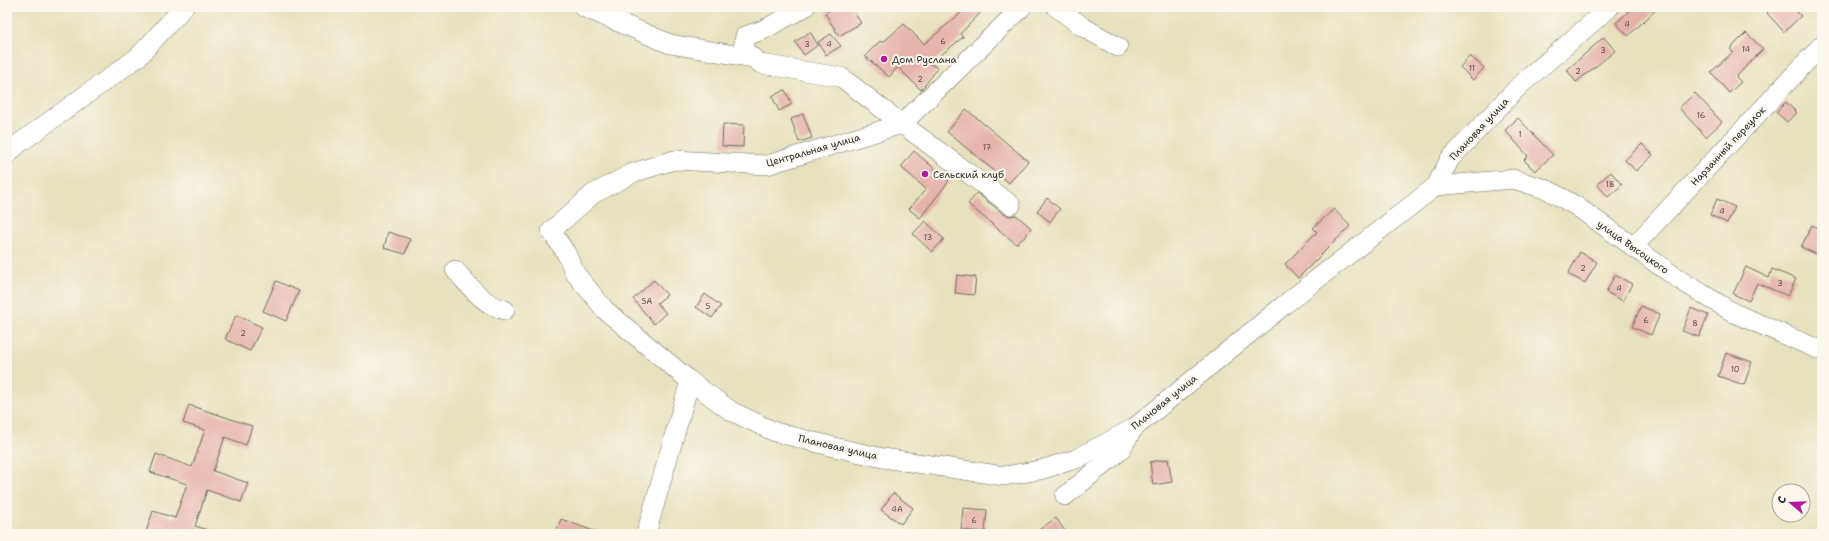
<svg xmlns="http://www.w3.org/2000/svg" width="1829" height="541" font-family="'Shantell Sans',sans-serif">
<rect width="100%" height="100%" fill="#fbf7ec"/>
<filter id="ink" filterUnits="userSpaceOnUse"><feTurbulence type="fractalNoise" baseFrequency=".025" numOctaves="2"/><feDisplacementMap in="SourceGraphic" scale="8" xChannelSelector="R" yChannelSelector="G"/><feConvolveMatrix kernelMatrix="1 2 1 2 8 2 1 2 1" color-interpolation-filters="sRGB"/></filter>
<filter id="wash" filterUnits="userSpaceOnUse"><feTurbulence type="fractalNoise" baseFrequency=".012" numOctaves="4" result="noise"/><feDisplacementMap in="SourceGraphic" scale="16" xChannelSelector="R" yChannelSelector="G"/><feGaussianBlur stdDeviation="0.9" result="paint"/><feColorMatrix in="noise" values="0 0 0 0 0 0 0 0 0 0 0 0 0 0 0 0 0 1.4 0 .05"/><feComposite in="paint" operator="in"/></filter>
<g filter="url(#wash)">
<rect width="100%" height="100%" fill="#e8e1be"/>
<g id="blocks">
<g fill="#e6b3ab">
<path d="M835 7H851L861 23 839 36 825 13Z"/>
<path d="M968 7H986L960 34 963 37 930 64 938 68 921 90 898 67 889 77 865 56 880 41 882 43 904 24 924 44Z"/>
<path d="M1633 7H1659L1628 36 1616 23Z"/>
<path d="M1773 7H1792L1801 16 1784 32 1767 13Z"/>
<path d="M810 32 818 45 804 55 795 42Z"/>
<path d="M1746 33 1763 49 1736 77 1741 82 1729 93 1711 72 1733 52 1730 49Z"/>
<path d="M831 34 841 46 826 55 818 42Z"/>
<path d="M1604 37 1615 51 1576 82 1567 70Z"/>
<path d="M1470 56 1484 68 1473 80 1460 67Z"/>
<path d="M785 90 792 104 779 111 772 96Z"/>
<path d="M1695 93 1722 122 1706 137 1679 108Z"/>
<path d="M1786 102 1797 113 1787 122 1776 112Z"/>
<path d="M966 109 1028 161 1009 183 947 132Z"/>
<path d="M803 114 812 138 799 142 791 119Z"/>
<path d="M1518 118 1553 155 1535 171 1524 160 1528 156 1505 130Z"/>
<path d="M723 124 744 125 743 147 722 146Z"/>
<path d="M1642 144 1653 155 1636 171 1625 160Z"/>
<path d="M914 151 949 181 920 218 909 209 926 189 901 167Z"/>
<path d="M1611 172 1622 185 1608 197 1597 184Z"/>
<path d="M977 193 1004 214 1010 216 1016 215 1031 228 1025 237 1016 244 968 204Z"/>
<path d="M1047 198 1060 209 1050 222 1037 211Z"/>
<path d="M1717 199 1735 207 1727 223 1710 215Z"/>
<path d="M1334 209 1350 226 1298 278 1285 264 1317 232 1313 228Z"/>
<path d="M925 221 944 239 932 252 913 234Z"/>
<path d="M1812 225 1822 230V248L1818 255 1801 247Z"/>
<path d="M388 232 410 239 405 254 384 248Z"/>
<path d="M1580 252 1597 262 1585 283 1568 274Z"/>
<path d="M1746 267 1769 278 1772 269 1796 279 1788 296 1757 283 1749 301 1733 294Z"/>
<path d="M957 275 976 277 974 295 955 293Z"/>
<path d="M1615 275 1632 284 1623 301 1606 292Z"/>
<path d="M654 280 667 295 657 303 666 313 654 324 633 299Z"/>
<path d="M276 281 299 291 286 321 263 311Z"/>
<path d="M705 294 721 306 712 318 696 307Z"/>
<path d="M1641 306 1660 314 1651 335 1632 327Z"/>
<path d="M1691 308 1708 315 1699 337 1682 331Z"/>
<path d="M236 315 262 327 250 351 225 339Z"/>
<path d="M1726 353 1752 362 1744 385 1718 376Z"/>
<path d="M189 405 252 426 246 445 225 437 213 471 248 483 241 502 207 490 195 526 214 532 213 534H152L146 532 153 511 175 518 187 484 150 472 156 454 192 467 205 430 183 423Z"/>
<path d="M1168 459 1172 482 1153 485 1150 462Z"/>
<path d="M893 493 913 508 901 524 881 510Z"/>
<path d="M963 508 987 510 985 532 961 530Z"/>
<path d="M1056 518 1067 534H1033Z"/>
<path d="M561 519 599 533 598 534H555Z"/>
</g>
</g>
</g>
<g filter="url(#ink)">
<use href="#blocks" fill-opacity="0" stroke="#6d6b5e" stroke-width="1"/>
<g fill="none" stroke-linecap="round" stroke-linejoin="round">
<defs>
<g id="minor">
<path d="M583 7 670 44 753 58"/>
<path d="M805 7 763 30 745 36 743 50 761 64 841 77 902 124 1011 205"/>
<path d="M1022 7 902 124 767 165 674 160 633 173 593 194 551 231 566 253 575 273 605 310 690 381 731 411 775 432 834 447 883 458 1004 476 1040 470 1076 459 1134 428 1284 305 1436 186 1450 159 1519 86 1610 7"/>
<path d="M1056 7 1083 27 1118 47"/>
<path d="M7 155 17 145 138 57 184 7"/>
<path d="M1436 186 1513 179 1548 190 1576 206 1680 280 1734 313 1822 351"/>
<path d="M1633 247 1822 45"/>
<path d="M455 270C470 286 483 305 505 310"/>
<path d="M1065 496 1120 451 1133 429"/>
<path d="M646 534 690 381"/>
</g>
</defs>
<use href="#minor" stroke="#6d6b5e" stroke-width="20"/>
<use href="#minor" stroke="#fff" stroke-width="19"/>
</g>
</g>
<g fill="#b5179e" stroke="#fbf7ec" stroke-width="1.5">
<circle cx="884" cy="59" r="4"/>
<circle cx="925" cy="174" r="4"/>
</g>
<g text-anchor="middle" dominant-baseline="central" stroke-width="4" stroke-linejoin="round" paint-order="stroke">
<g font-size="8" fill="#5a4d4b">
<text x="1627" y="24">4</text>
<text x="943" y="41">6</text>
<text x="807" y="44">3</text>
<text x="829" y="44">4</text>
<text x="1746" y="49">14</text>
<text x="1603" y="50">3</text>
<text x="1472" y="68">11</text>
<text x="1578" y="71">2</text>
<text x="920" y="79">2</text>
<text x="1701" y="115">16</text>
<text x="1520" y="134">1</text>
<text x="987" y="147">17</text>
<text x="1610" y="184">18</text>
<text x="1722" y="211">4</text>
<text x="928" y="237">13</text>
<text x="1583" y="268">2</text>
<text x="1780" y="283">3</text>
<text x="1619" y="288">4</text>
<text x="647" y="301">5А</text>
<text x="708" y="306">5</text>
<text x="1646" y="320">6</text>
<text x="1695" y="323">8</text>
<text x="243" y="333">2</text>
<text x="1735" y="369">10</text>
<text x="897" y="509">4А</text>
<text x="974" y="520">6</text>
</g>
<g font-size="10" fill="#2b2b2b" stroke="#fbf7ec" text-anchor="start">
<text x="892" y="59">Дом Руслана</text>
<text x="933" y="174">Сельский клуб</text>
</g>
<g font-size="10" fill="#2b2b2b" stroke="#fbf7ec">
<text transform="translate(1479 129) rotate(-47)">Плановая улица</text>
<text transform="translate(1728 146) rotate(-47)">Нарзанный переулок</text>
<text transform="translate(813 150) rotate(-16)">Центральная улица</text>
<text transform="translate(1633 247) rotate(35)">улица Высоцкого</text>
<text transform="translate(1164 402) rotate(-39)">Плановая улица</text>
<text transform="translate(838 447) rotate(13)">Плановая улица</text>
</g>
</g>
<rect width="1829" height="541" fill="none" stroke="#fbf7ec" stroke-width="24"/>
<g transform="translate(1791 503) rotate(289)"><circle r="19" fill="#fbf7ec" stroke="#a8a59f"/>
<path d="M0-3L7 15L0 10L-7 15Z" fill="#b5179e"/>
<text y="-6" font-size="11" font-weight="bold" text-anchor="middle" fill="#2b2b2b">С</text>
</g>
</svg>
